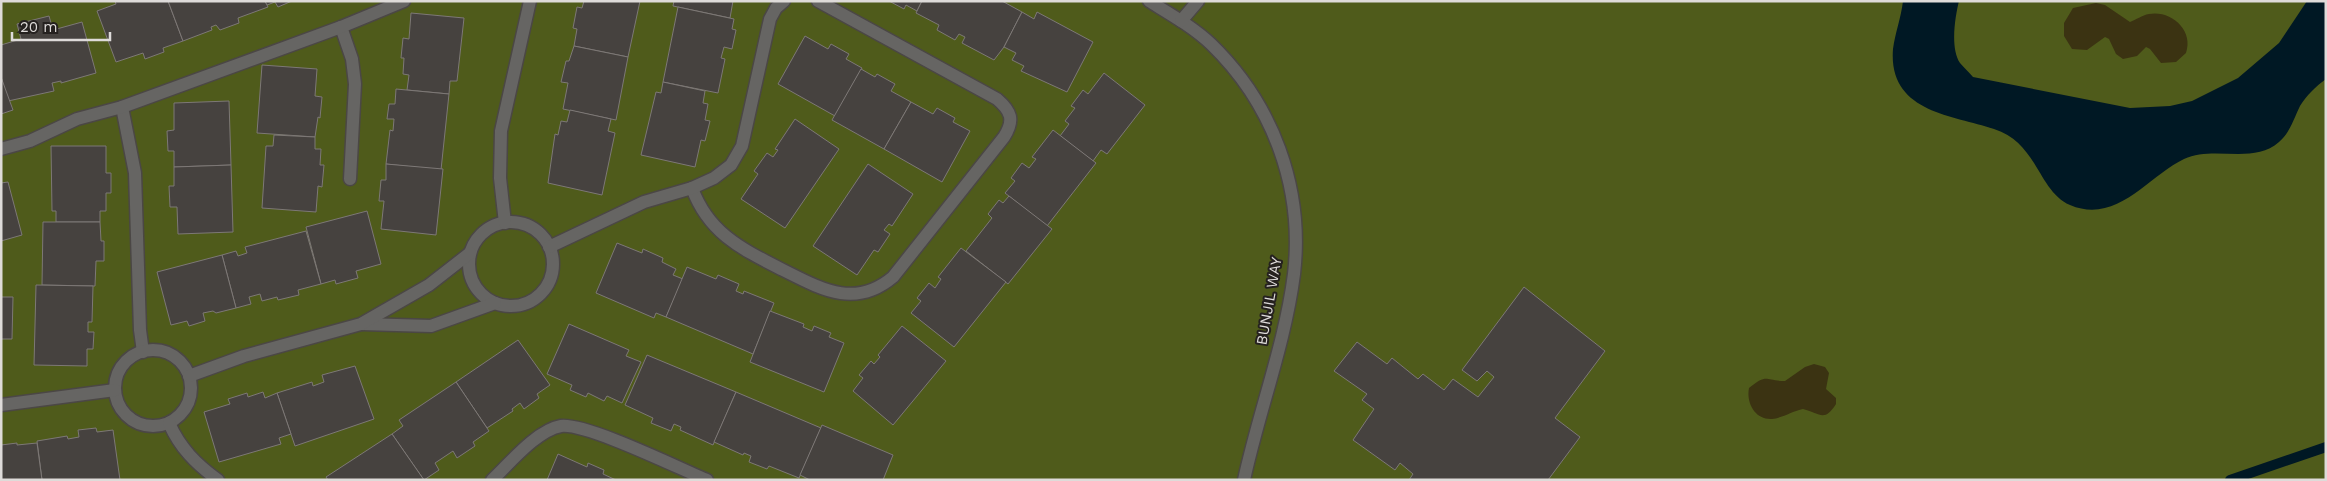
<svg xmlns="http://www.w3.org/2000/svg" width="2327" height="481" font-family="'Work Sans',sans-serif">
<rect width="100%" height="100%" fill="#2f2b29"/>
<rect fill="#4f5b1b" x="1" y="1" width="2325" height="479"/>
<g fill="#3b3312">
<path d="M2096 3 2105 5 2130 22C2136 20 2142 15 2149 14 2171 10 2194 30 2186 53L2176 62 2161 63 2150 49 2146 47 2137 56 2123 59 2116 54 2109 39 2105 37 2087 50 2072 49 2064 36V23L2073 8Z"/>
<path d="M1814 364 1825 367 1829 373 1826 389 1836 398V404C1824 423 1820 413 1803 409 1793 411 1782 418 1772 419 1755 420 1746 403 1749 388 1768 373 1764 381 1785 381L1805 367Z"/>
</g>
<path fill="#001824" d="M1903 1H1959C1955 17 1950 48 1960 63 1964 68 1969 72 1973 77L2130 108 2170 106 2192 101 2238 78 2279 43 2307 1H2326V79C2315 87 2307 95 2300 106 2294 118 2290 133 2279 142 2253 165 2214 145 2184 159 2148 176 2117 225 2070 205 2038 191 2038 143 1994 129 1951 115 1888 112 1893 49 1895 33 1901 18 1903 1Z"/>
<g fill="none" stroke-linecap="round" stroke-linejoin="round">
<path stroke="#001824" stroke-width="10" d="M2230 480 2326 447"/>
</g>
<g fill="#46423f" stroke="#7d7876">
<path d="M115 1H168L183 41 163 48 164 52 145 59 143 53 116 62 97 11 116 4Z"/>
<path d="M168 1H265L268 7 238 18 239 23 220 30 216 25 211 27 212 30 183 41Z"/>
<path d="M265 1H292L278 7 275 2 267 5Z"/>
<path d="M584 1H640L628 57 574 46 577 29 573 28 577 7 582 8Z"/>
<path d="M674 1H733L730 18 673 6Z"/>
<path d="M889 1H922L917 11 906 5 904 9Z"/>
<path d="M922 1H1002L1022 12 1004 47 994 60 962 43 965 37 959 34 955 40 937 30 939 25 916 13Z"/>
<path d="M678 7 734 19 732 29 736 30 732 49 724 47 721 58 725 59 718 93 663 82Z"/>
<path d="M1022 12 1034 19 1037 12 1093 42 1067 92 1021 71 1024 66 1012 60 1016 53 1004 47Z"/>
<path d="M411 13 464 18 457 81H450L449 94 407 90 409 75 403 74 404 58H401L403 38 409 39Z"/>
<path d="M49 16 53 30 82 22 96 73 61 83V81L52 83 54 91 8 101 1 77V45L21 39 17 24Z"/>
<path d="M805 36 828 49 831 44 849 54 846 59 862 68 835 116 778 84Z"/>
<path d="M574 46 628 57 616 120 563 109 568 83 561 82 566 61H569Z"/>
<path d="M262 65 317 69 315 96 322 97 320 118 318 117 315 137 257 133Z"/>
<path d="M861 69 875 77 877 74 895 84 891 91 911 102 884 149 832 120Z"/>
<path d="M1104 73 1145 105 1107 154 1101 150 1093 161 1060 136 1069 124 1065 121 1075 108 1071 106 1083 90 1088 94Z"/>
<path d="M1 77 13 110 1 114Z"/>
<path d="M663 82 705 91 703 103 708 104 705 120 710 121 705 141 701 140 695 167 641 155 656 92 661 93Z"/>
<path d="M396 89 449 94 441 170 386 164 390 130 393 131 394 119H387L389 104H395Z"/>
<path d="M229 101 231 165 174 167V151H168L167 131 174 130V103Z"/>
<path d="M911 102 933 114 937 108 955 118 953 122 970 131 942 182 884 149Z"/>
<path d="M570 110 611 119 608 131 615 133 602 195 548 183 555 134 558 135 561 121 567 122Z"/>
<path d="M795 119 839 149 785 228 741 199 758 174 754 171 767 153 773 157 778 150 775 149Z"/>
<path d="M1053 130 1096 163 1047 226 1005 193 1015 181 1011 178 1022 163 1029 168 1036 159 1032 157Z"/>
<path d="M274 135 315 137V149H321L320 165H324L322 187 318 186 316 212 262 208 266 146H273Z"/>
<path d="M51 146H106V173H111V193H106V211H100V222H56V211H52Z"/>
<path d="M386 164 443 169 436 235 381 229 384 201H379L381 180H386Z"/>
<path d="M868 164 913 194 892 226 889 224 884 230 890 234 878 252 874 250 857 275 813 246Z"/>
<path d="M231 165 233 232 178 234 177 207H170L169 186H174V167Z"/>
<path d="M8 182 22 235 1 241V183Z"/>
<path d="M1009 196 1052 229 1008 284 966 251 992 218 988 214 999 200 1003 203Z"/>
<path d="M367 211 381 264 356 271 358 278 336 284 335 280 321 284 306 227Z"/>
<path d="M43 222H100L101 241H104V261H96L95 286 42 285Z"/>
<path d="M306 231 321 284 298 290 299 295 278 300 277 297 262 301 260 294 249 297 251 304 236 308 222 255 236 251 238 256 247 253 245 247Z"/>
<path d="M617 243 642 253 643 249 663 258 662 262 676 269 673 275 683 279 666 317 656 313 654 318 596 293Z"/>
<path d="M961 248 1006 282 954 347 911 313 921 301 917 298 929 283 935 288 941 279 938 277Z"/>
<path d="M222 255 236 308 216 313 213 311 203 313 205 321 189 326 187 321 171 325 157 272Z"/>
<path d="M687 267 716 279 718 275 739 284 736 291 743 294 744 291 774 303 753 354 666 317Z"/>
<path d="M36 285 93 286 92 322H88V332H94L93 349H87V366L34 365Z"/>
<path d="M1524 287 1605 351 1555 418 1580 437 1548 480H1409L1413 474 1400 463 1395 470 1353 440 1374 409 1362 400 1367 394 1334 371 1357 342 1387 364 1392 358 1418 379 1423 374 1444 390 1453 379 1478 397 1494 377 1487 371 1477 381 1462 370Z"/>
<path d="M1 297H13L12 339H1Z"/>
<path d="M770 311 804 324 803 327 812 331 814 326 831 333 829 337 844 343 824 392 750 362Z"/>
<path d="M569 324 629 350 626 356 641 362 622 403 607 396 604 401 588 393 586 397 570 390 572 385 547 374Z"/>
<path d="M902 326 946 361 893 425 853 391 863 378 859 375 871 361 874 364 880 357 878 355Z"/>
<path d="M518 340 550 385 537 394 539 398 524 409 520 403 512 409 513 411 487 428 456 382Z"/>
<path d="M647 355 736 392 713 445 680 430 681 427 674 424 671 431 651 423 653 418 625 405Z"/>
<path d="M355 366 374 419 295 446 277 393 312 382 313 386 324 382 322 375Z"/>
<path d="M456 382 489 431 473 442 475 446 457 458 453 451 435 463 439 470 424 480 392 434 403 426 399 420Z"/>
<path d="M263 392 265 398 277 393 291 434 279 438 281 444 219 462 204 412 230 404 228 399 247 393 248 397Z"/>
<path d="M736 392 821 428 799 478 769 466 767 469 749 462 751 456 744 453 743 455 714 442Z"/>
<path d="M822 425 893 455 883 480H810L800 475Z"/>
<path d="M96 428 97 432 113 430 120 480H42L37 441 67 436 68 439 79 437 78 430Z"/>
<path d="M392 434 424 480H328L326 477Z"/>
<path d="M17 443V445L37 443 42 480H1V445Z"/>
<path d="M558 454 587 467 588 463 604 470 603 474 616 480H547Z"/>
</g>
<g fill="none" stroke-linecap="round" stroke-linejoin="round">
<defs>
<g id="lane">
<path d="M341 27 352 59 355 84 350 179"/>
<path d="M122 107 135 173 140 330 143 352"/>
<path d="M1 149 30 141 77 119 122 107 341 27 404 1"/>
<path d="M692 188C709 234 742 249 783 270 821 289 855 309 893 277L1004 137C1015 120 1011 111 997 99L818 1"/>
<circle cx="511" cy="264" r="42"/>
<path d="M505 223 500 178 501 131 530 1"/>
<path d="M549 247 644 202 692 188 714 178 731 165 742 146 770 19 776 8 784 1"/>
<path d="M362 324 431 326 495 303"/>
<circle cx="153" cy="388" r="38"/>
<path d="M189 376 244 356 361 324 429 285 470 253"/>
<path d="M1 405 115 390"/>
<path d="M169 423C180 448 196 464 218 480"/>
<path d="M492 480C509 464 537 430 561 426 587 423 678 468 707 480"/>
</g>
<g id="street">
<path d="M1149 1C1170 14 1193 27 1211 44 1273 104 1304 188 1294 274 1285 344 1259 411 1244 480"/>
<path d="M1181 21 1198 1"/>
</g>
</defs>
<use href="#lane" stroke="#4b4745" stroke-width="15"/>
<use href="#street" stroke="#4b4745" stroke-width="15"/>
<use href="#lane" stroke="#666563" stroke-width="12"/>
<use href="#street" stroke="#666563" stroke-width="12"/>
</g>
<g text-anchor="middle" dominant-baseline="central" stroke-width="4" stroke-linejoin="round" paint-order="stroke">
<g font-size="15" fill="#dedbd9" stroke="#25211f">
<text transform="translate(1269 301) rotate(-80)">BUNJIL WAY</text>
</g>
</g>
<rect width="2327" height="481" fill="none" stroke="#dedbd9" stroke-width="5"/>
<path d="M12 32v8h98v-8" fill="none" stroke="#dedbd9" stroke-width="2.5"/>
<text x="20" y="32" font-size="15" fill="#dedbd9" stroke="#25211f" stroke-width="4" paint-order="stroke">20 m</text>
</svg>
